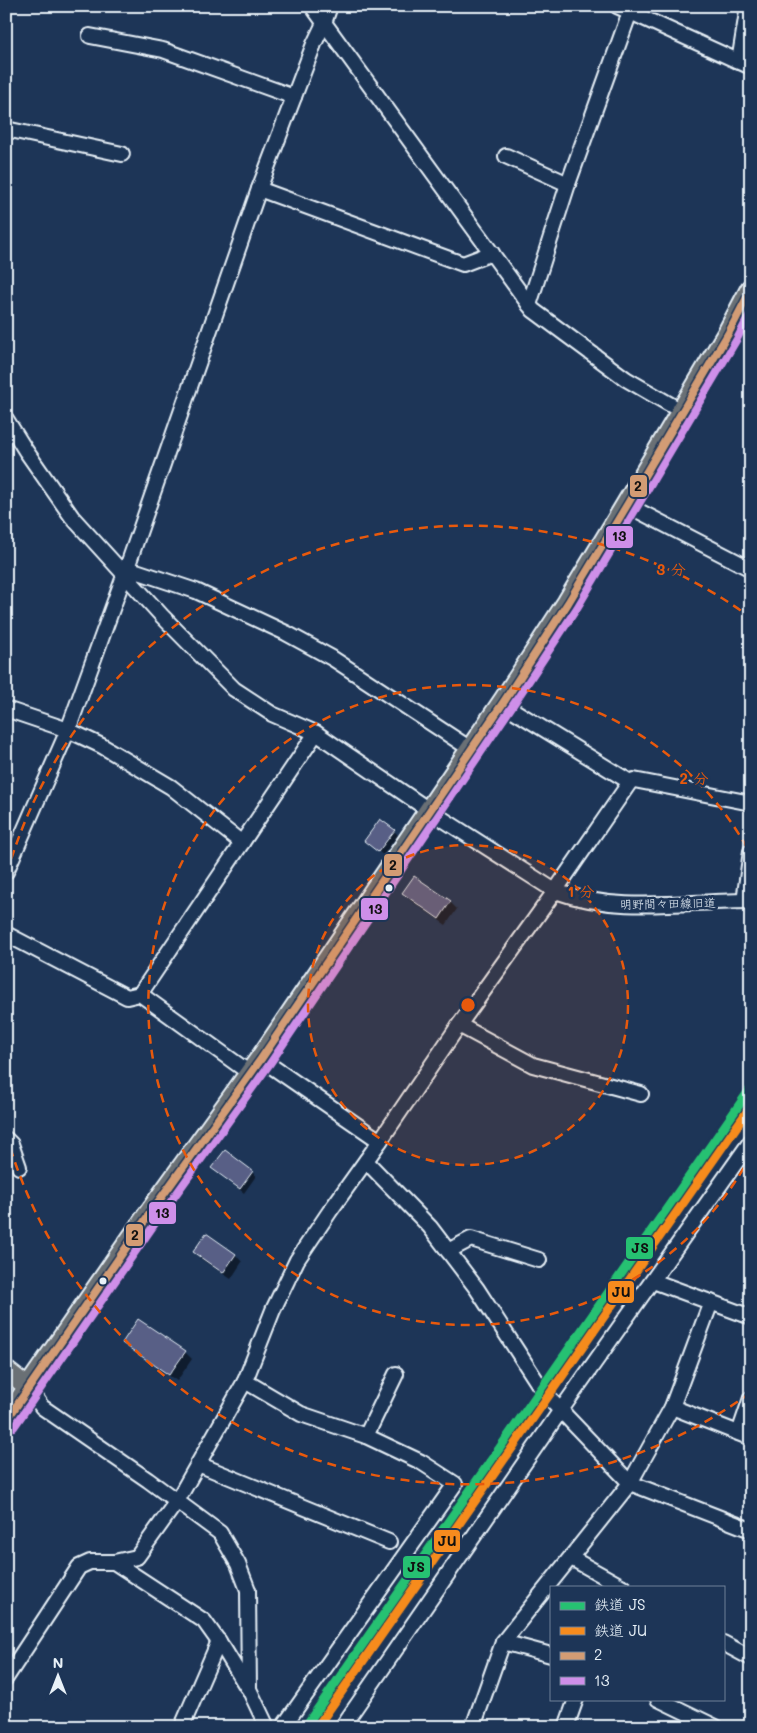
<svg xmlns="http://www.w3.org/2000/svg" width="757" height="1733" font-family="Mali,'Klee One',sans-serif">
<rect width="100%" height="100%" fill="#1d3557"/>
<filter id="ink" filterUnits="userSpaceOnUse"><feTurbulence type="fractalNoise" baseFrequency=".02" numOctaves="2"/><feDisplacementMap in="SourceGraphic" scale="10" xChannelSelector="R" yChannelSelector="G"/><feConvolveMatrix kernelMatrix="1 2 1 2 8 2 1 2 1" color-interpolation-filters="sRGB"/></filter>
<g filter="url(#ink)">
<g fill="#0007">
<path d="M394 831 398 835 383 855 370 845Z"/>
<path d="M403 893 450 902 457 909 446 925 410 900Z"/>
<path d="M213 1168 252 1172 256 1176 244 1193Z"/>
<path d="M206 1235 236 1255 242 1262 231 1279 201 1259 195 1252Z"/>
<path d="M138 1321 185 1352 192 1359 177 1381 130 1349 123 1342Z"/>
</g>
<g fill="#585f86" stroke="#e8f1f8">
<path d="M380 819 395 830 378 852 364 841Z"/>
<path d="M414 876 451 901 439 919 402 893Z"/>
<path d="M225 1150 253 1171 240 1189 211 1168Z"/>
<path d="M206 1233 236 1254 223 1273 193 1252Z"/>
<path d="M138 1319 186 1351 169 1375 122 1343Z"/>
</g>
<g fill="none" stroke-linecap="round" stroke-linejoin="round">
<defs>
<g id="minor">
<path d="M312 6 533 310 626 379 683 412"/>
<path d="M617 6 751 67"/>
<path d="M90 36 163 50 294 97"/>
<path d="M739 62 748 6"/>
<path d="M6 129 122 154"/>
<path d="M506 156 568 184 630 12"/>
<path d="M259 189 463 264 492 253"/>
<path d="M529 305 568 184"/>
<path d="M6 419 26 451 72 517 162 616 234 689 272 714 316 733 430 811 555 891C619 914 685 901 751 901"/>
<path d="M627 505 751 569"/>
<path d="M127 568 196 591 286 633 332 658 472 750"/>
<path d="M503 704 630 782"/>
<path d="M6 709 68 730 102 746 171 787 242 843"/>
<path d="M6 872 68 730 124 576 259 189 314 44 324 23 330 6"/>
<path d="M744 901 751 851"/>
<path d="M6 934 127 997 140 994"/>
<path d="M459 1025 533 1065 641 1094"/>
<path d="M261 1059 380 1141"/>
<path d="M251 1074 140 994 316 733"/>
<path d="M6 1139 11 1144 19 1167"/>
<path d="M366 1161 430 1227 477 1289 545 1394 630 1483 751 1530"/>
<path d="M448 1251 471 1239 539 1260"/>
<path d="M653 1281 751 1317"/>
<path d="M245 1381 301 1414 366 1436 396 1374"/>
<path d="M29 1388 42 1407 148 1480 220 1533 238 1564 248 1590 249 1689 267 1727"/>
<path d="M672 1407 751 1438"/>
<path d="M739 1433 751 1398"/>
<path d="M198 1464 389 1542"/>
<path d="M571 1558 623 1587"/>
<path d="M114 1562 204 1621 224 1649 247 1687"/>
<path d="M723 1643 751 1658"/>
<path d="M551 1655 503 1642 630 1483 672 1407 711 1302"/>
<path d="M6 1678 79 1567 90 1562H114L137 1557 177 1501 245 1381 273 1310 297 1260 330 1211 380 1141 459 1025 555 891 630 782 634 780 751 803"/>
<path d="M658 1699 716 1727"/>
<path d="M183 1727V1724L219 1641"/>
<path d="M283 1727 455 1484 421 1462 366 1436"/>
<path d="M342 1727 561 1410 751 1141"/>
<path d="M473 1727 503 1642"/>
<path d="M566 1727 576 1699"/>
</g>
<path id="major" d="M6 1370 29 1388"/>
<path id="highway" d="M6 1421 148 1216 261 1059 505 700 568 603 627 505 728 334 751 290"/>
</defs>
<use href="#minor" stroke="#e8f1f8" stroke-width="18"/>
<use href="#major" stroke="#e8f1f8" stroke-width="21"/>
<use href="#highway" stroke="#e8f1f8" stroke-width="25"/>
<use href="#minor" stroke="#1d3557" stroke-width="14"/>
<use href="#major" stroke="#6b7074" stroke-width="18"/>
<use href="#highway" stroke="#6b7074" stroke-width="21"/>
<defs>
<path id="bus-1" d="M6 1421 148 1216 261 1059 505 700 568 603 627 505 728 334 751 290"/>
<path id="bus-2" d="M14 1427 156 1222 269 1065 513 705 577 608 737 339 751 312"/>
</defs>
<use href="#bus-1" stroke="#1d3557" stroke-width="11"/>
<use href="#bus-2" stroke="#1d3557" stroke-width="11"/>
<use href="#bus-1" stroke="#d39c74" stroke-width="8"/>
<use href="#bus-2" stroke="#ce8fe9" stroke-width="8"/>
<defs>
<path id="rail-1" d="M305 1727 751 1088"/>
<path id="rail-2" d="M317 1727 751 1106"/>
</defs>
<use href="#rail-1" stroke="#1d3557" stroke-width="12"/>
<use href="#rail-2" stroke="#1d3557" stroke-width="12"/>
<use href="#rail-1" stroke="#26c172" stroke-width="9"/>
<use href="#rail-2" stroke="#f68b1e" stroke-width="9"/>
</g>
</g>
<circle cx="468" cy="1005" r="160" fill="#e8590c" fill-opacity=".12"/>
<g fill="none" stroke="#e8590c" stroke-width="2.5" stroke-dasharray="9 6">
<circle cx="468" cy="1005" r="160"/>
<path d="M751 1155A320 320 0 1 1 751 855"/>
<path d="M750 1393A480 480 0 0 1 7 1137M7 873A480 480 0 0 1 750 617"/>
</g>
<g fill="#e8f1f8" stroke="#1d3557" stroke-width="2">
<circle cx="389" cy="888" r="4.5"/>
<circle cx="103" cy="1281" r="4.5"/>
</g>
<g text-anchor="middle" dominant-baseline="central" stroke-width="5" stroke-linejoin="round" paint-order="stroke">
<g font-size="12" fill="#e8f1f8" stroke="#1d3557">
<text transform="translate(668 903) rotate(-1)">明野間々田線旧道</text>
</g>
</g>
<circle cx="468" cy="1005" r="8" fill="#e8590c" stroke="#1d3557" stroke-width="2.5"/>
<g font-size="15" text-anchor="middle" font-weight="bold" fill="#e8590c" stroke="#1d3557" stroke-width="5" stroke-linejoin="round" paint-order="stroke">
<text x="671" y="575">3 分</text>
<text x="694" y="784">2 分</text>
<text x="581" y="897">1 分</text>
</g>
<g stroke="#1d3557" stroke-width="2">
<rect x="629" y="474" width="19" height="24" rx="5" fill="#d39c74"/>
<rect x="605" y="525" width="29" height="24" rx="5" fill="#ce8fe9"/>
<rect x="383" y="853" width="20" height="24" rx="5" fill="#d39c74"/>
<rect x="360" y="897" width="29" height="24" rx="5" fill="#ce8fe9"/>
<rect x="148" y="1201" width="29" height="24" rx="5" fill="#ce8fe9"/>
<rect x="125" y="1223" width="19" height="24" rx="5" fill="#d39c74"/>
<rect x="625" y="1236" width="29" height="24" rx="5" fill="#26c172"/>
<rect x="607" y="1280" width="28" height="24" rx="5" fill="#f68b1e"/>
<rect x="433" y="1529" width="28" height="24" rx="5" fill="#f68b1e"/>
<rect x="402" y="1555" width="29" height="24" rx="5" fill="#26c172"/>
</g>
<g font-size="14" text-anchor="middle" font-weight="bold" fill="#111">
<text x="638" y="491">2</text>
<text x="619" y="541">13</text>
<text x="393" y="870">2</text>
<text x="375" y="914">13</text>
<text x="162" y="1218">13</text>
<text x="135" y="1240">2</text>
<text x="640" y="1253">JS</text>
<text x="621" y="1297">JU</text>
<text x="447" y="1546">JU</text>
<text x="416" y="1572">JS</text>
</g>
<rect width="757" height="1733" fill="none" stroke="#1d3557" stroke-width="25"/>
<rect x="12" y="12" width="732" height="1708" fill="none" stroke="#e8f1f8" stroke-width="2" filter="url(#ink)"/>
<rect x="550" y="1586" width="175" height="115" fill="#1d3557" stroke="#6e8097"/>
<rect x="560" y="1602" width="25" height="8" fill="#26c172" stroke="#6e8097"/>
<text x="594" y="1610" font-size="15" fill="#e8f1f8">鉄道 JS</text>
<rect x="560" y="1627" width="25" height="8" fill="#f68b1e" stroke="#6e8097"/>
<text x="594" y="1636" font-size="15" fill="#e8f1f8">鉄道 JU</text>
<rect x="560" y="1652" width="25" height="8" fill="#d39c74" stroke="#6e8097"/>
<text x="594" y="1660" font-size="15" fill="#e8f1f8">2</text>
<rect x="560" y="1677" width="25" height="8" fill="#ce8fe9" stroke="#6e8097"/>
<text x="594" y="1686" font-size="15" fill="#e8f1f8">13</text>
<g transform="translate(58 1676)" stroke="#1d3557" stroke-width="4" paint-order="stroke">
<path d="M0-4L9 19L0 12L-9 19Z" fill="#e8f1f8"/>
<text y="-8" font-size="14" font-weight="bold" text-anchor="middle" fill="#e8f1f8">N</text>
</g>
</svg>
